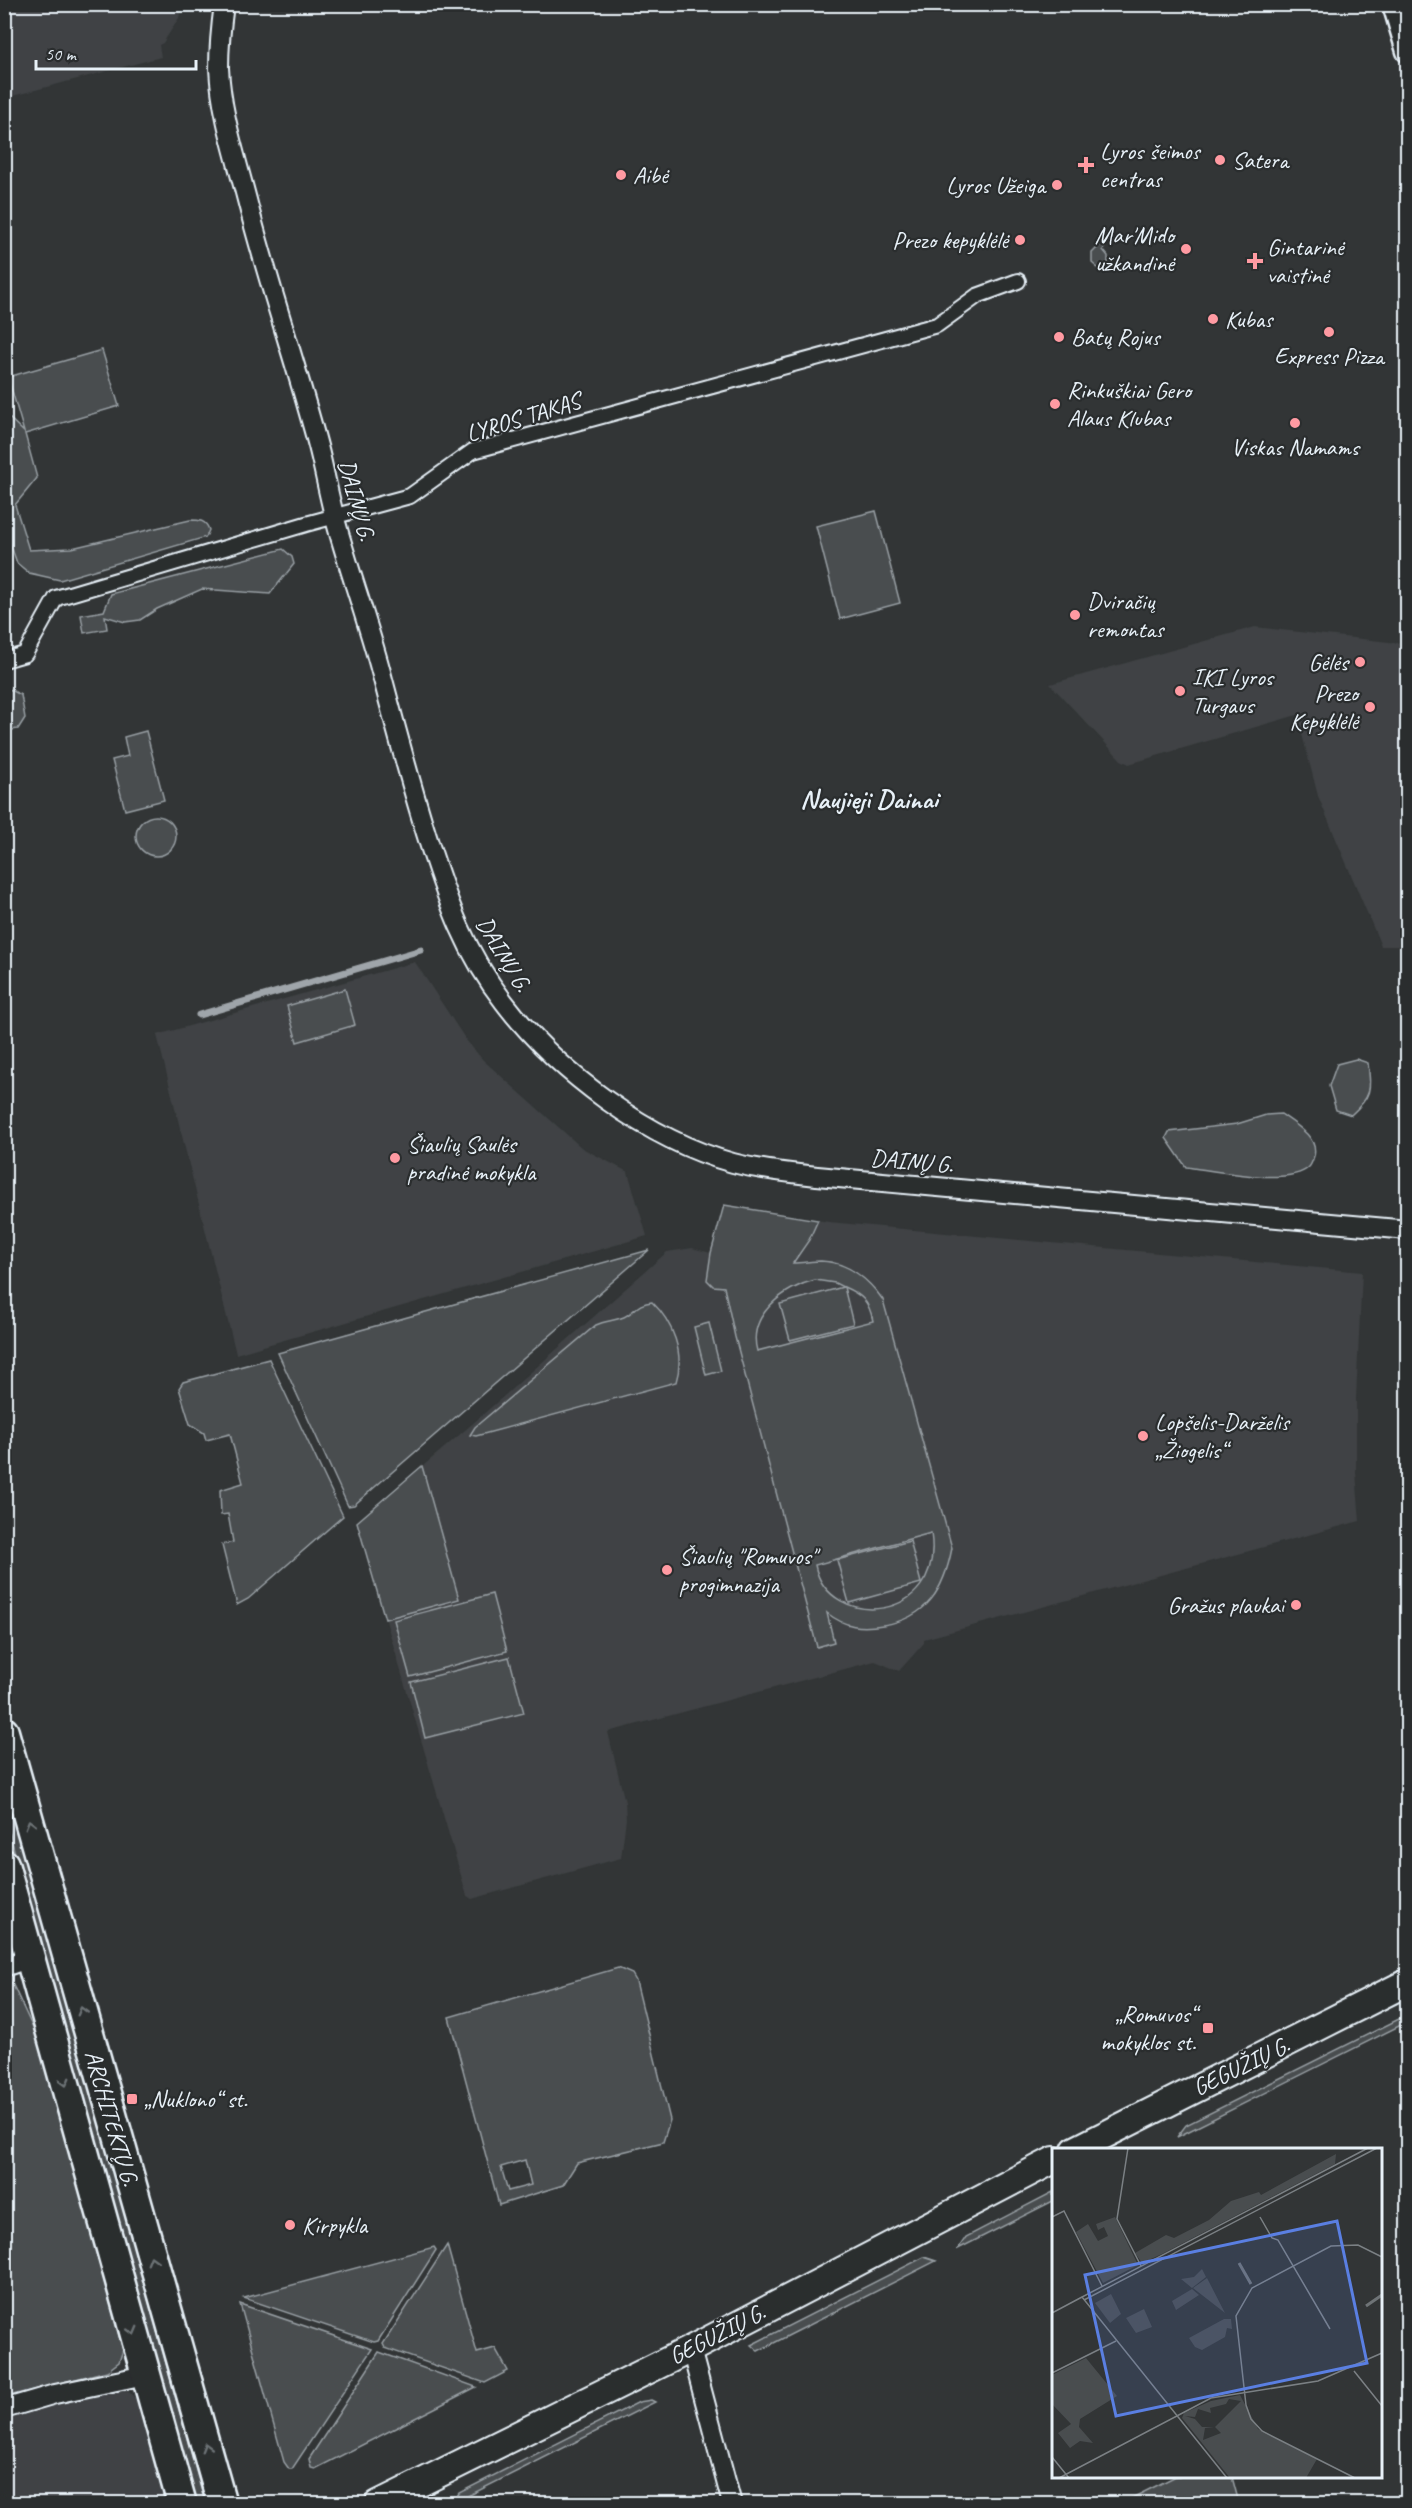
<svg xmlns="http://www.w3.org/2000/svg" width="1412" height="2508" font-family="Caveat,sans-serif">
<rect width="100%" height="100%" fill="#323536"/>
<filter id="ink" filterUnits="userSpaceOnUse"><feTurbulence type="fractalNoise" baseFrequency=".0167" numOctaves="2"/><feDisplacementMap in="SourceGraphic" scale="12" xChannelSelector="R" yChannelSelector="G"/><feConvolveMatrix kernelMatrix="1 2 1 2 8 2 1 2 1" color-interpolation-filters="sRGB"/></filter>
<g filter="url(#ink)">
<g fill="#3f4244">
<path d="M5 4H182V5L179 18 163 43 159 45 161 57 5 98Z"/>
<path d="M1255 627 1407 644 1408 896 1403 951 1398 946H1381L1318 796 1297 715 1129 764 1121 760 1050 684Z"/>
<path d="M415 962 466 1040 483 1060 582 1148 628 1172 647 1236 236 1354 157 1035Z"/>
<path d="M724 1205 829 1222 1362 1272 1356 1399V1472L1360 1521 924 1639V1643L899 1671 875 1661 608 1732 625 1802 626 1819 621 1858 472 1899 467 1896 357 1522 471 1425 667 1252 692 1248 711 1253Z"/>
<path d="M116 2388 129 2392 137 2400 146 2417 169 2503 5 2504V2419Z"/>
</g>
<g fill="#494d4f" stroke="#989fa4" stroke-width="1.5" fill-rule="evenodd">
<path d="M1104 241 1107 243 1103 250 1108 256V263L1113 266V271L1099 269 1092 263V253Z"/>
<path d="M102 350 119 406 25 434 37 478 15 505 29 550 72 548 190 520C199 520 206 520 209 530L206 537 60 580 29 573 17 563 5 529V414L24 432 8 377Z"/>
<path d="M876 511 900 603 840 619 816 526Z"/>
<path d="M283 549 292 557 294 564 270 594 202 589 157 609 140 620 125 622 105 616 107 629 84 633 81 615 104 611 111 594Z"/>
<path d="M7 688 21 695 25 718 18 729 5 731V689Z"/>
<path d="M146 731 164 800 125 810 112 760 128 756 124 737Z"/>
<circle cx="156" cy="836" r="20"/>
<path d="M345 989 355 1025 297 1042 287 1006Z"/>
<path d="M1356 1059 1368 1063C1371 1090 1372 1096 1351 1115L1336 1110 1329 1086 1337 1064Z"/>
<path d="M1281 1114C1294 1123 1322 1139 1313 1159 1312 1162 1311 1165 1309 1167 1290 1187 1212 1170 1186 1167L1166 1138 1169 1132 1237 1124 1266 1115Z"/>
<path d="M724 1205 818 1220 809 1240 793 1263C802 1263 812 1261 821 1261 848 1262 869 1280 883 1300L952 1548C944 1590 927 1618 883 1625 861 1629 845 1627 827 1613L834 1642 817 1647 735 1337 724 1287 713 1286 707 1280 711 1253ZM815 1280 835 1283 843 1287 780 1304 790 1340 853 1324 844 1287C862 1295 869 1301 873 1321L757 1351C747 1315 785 1287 815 1280ZM931 1533C945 1624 828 1631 815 1565Z"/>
<path d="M649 1250 354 1505 348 1506 278 1353Z"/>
<path d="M652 1302C673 1322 685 1354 676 1382L476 1436 470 1435 475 1427 596 1325C604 1321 612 1321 621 1318 634 1314 636 1303 652 1302Z"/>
<path d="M709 1323 721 1371 706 1375 694 1327Z"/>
<path d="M269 1359 343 1516 248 1599 237 1605 222 1545 233 1542 228 1514 221 1515 220 1490 243 1483 230 1434 206 1440 204 1433 190 1424 179 1388 183 1382Z"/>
<path d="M422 1466 459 1599 385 1619 357 1522Z"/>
<path d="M910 1541 921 1583 849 1603 837 1560Z"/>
<path d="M492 1594 507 1651 410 1677 394 1620Z"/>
<path d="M509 1657 524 1713 425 1738 411 1682Z"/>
<path d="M4 1782 205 2503H194L5 1817Z"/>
<path d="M618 1968 632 1974 636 1981 670 2120 663 2142 577 2163 563 2185 499 2205 449 2017ZM525 2160 531 2185 508 2191 501 2167Z"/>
<path d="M5 1979 12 1983 38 2039 123 2350 119 2362 107 2371 5 2397Z"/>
<path d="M1407 2015V2022L1177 2137 1186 2125Z"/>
<path d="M1053 2192V2201L958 2249 966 2237Z"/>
<path d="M447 2245 477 2353 495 2348 508 2371 485 2383 385 2348 383 2344Z"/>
<path d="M434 2247 436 2250 378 2341 374 2342 244 2298Z"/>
<path d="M924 2257 936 2261 758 2351 751 2345Z"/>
<path d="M240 2304 372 2349 292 2469H289L284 2462Z"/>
<path d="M379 2352 476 2387 315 2469 311 2468 309 2459Z"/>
<path d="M651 2400 655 2402 456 2502 455 2499 459 2493 639 2402Z"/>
<path d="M1176 2476 1232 2477 1239 2503H1122Z"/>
</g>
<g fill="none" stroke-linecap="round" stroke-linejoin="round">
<path stroke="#9fa5aa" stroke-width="7" d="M199 1015 421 950"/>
<defs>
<path id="pedestrian" d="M4 660 25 654 56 598 306 524 410 496 473 451 937 325 977 296 1018 281"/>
<g id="minor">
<path d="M224 4C221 26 219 47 219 68 221 113 236 157 247 200 268 283 296 363 318 446 324 469 328 492 334 515 348 568 367 619 381 672 396 729 411 786 429 843 448 902 465 952 504 1002 557 1072 648 1140 733 1163 760 1170 789 1173 817 1176L1408 1230"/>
<path d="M4 1967 30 1958"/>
<path d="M691 2349 732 2504"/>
<path d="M4 2409 55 2394 145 2375"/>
</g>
<path id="tertiary" d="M1394 4 1408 51"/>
<g id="secondary">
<path d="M1075 2150 1408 1982"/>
<path d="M378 2504 691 2349 1054 2160"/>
</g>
<g id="primary">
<path d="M4 1732 222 2504"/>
<path d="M4 1864 182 2504"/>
</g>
</defs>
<use href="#pedestrian" stroke="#e8f1f8" stroke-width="18"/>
<use href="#minor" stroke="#e8f1f8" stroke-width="22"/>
<use href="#tertiary" stroke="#e8f1f8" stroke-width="27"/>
<use href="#secondary" stroke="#e8f1f8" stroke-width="30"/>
<use href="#primary" stroke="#e8f1f8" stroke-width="33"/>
<use href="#pedestrian" stroke="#2a2d2e" stroke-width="14"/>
<use href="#minor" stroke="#2a2d2e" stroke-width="18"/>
<use href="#tertiary" stroke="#2a2d2e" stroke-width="22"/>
<use href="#secondary" stroke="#2a2d2e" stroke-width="26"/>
<use href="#primary" stroke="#2a2d2e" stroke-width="28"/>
</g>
<defs><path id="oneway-chevron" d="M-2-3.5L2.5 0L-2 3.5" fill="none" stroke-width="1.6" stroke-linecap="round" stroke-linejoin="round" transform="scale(1.5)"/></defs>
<g stroke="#6c7275">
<use href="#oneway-chevron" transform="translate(30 1824) rotate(-106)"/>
<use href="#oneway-chevron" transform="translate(82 2011) rotate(-106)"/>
<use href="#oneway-chevron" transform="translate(65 2082) rotate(75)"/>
<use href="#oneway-chevron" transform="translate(152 2260) rotate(-106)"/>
<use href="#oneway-chevron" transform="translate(133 2331) rotate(75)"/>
<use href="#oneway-chevron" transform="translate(206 2447) rotate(-106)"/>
</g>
</g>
<g fill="#ff9aa2" stroke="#2a2d2e" stroke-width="2">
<circle cx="1220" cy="160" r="6"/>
<path d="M1083 156h6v6h6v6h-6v6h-6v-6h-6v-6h6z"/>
<circle cx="621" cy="175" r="6"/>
<circle cx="1057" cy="185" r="6"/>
<circle cx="1020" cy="240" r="6"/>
<circle cx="1186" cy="249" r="6"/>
<path d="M1252 252h6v6h6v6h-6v6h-6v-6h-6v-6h6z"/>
<circle cx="1213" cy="319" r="6"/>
<circle cx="1329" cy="332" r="6"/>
<circle cx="1059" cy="337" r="6"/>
<circle cx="1055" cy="404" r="6"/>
<circle cx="1295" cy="423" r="6"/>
<circle cx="1075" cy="615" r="6"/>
<circle cx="1360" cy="662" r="6"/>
<circle cx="1180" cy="691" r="6"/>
<circle cx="1370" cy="707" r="6"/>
<circle cx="395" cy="1158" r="6"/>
<circle cx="1143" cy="1436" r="6"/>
<circle cx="667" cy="1570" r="6"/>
<circle cx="1296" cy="1605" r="6"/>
<rect x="1202" y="2022" width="12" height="12" rx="3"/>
<rect x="126" y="2093" width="12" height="12" rx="3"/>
<circle cx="290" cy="2225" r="6"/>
</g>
<g text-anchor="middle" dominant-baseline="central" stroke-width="4.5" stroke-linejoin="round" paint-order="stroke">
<g font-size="24" fill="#e8f1f8" stroke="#2a2d2e" text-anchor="start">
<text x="1100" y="151">Lyros šeimos<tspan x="1100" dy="28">centras</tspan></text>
<text x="1232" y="160">Satera</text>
<text x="633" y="175">Aibė</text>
<text x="1045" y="185" text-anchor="end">Lyros Užeiga</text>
<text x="1174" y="235" text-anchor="end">Mar'Mido<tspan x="1174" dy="28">užkandinė</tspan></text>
<text x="1008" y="240" text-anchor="end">Prezo kepyklėlė</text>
<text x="1267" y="247">Gintarinė<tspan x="1267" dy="28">vaistinė</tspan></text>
<text x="1225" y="319">Kubas</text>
<text x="1071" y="337">Batų Rojus</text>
<text x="1329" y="356" text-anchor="middle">Express Pizza</text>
<text x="1067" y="390">Rinkuškiai Gero<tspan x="1067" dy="28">Alaus Klubas</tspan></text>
<text x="1295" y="447" text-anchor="middle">Viskas Namams</text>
<text x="1087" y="601">Dviračių<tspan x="1087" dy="28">remontas</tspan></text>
<text x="1348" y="662" text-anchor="end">Gėlės</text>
<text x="1192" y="677">IKI Lyros<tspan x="1192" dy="28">Turgaus</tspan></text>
<text x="1358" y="693" text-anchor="end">Prezo<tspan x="1358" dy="28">Kepyklėlė</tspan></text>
<text x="407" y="1144">Šiaulių Saulės<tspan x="407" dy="28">pradinė mokykla</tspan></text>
<text x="1155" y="1422">Lopšelis-Darželis<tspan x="1155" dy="28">„Žiogelis“</tspan></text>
<text x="679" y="1556">Šiaulių "Romuvos"<tspan x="679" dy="28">progimnazija</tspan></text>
<text x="1284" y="1605" text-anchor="end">Gražus plaukai</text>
<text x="1196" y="2014" text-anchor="end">„Romuvos“<tspan x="1196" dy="28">mokyklos st.</tspan></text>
<text x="144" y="2099">„Nuklono“ st.</text>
<text x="302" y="2225">Kirpykla</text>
</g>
<g font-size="24" fill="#e8f1f8" stroke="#2a2d2e">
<text transform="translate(523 417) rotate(-17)">LYROS TAKAS</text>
<text transform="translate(357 500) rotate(75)">DAINŲ G.</text>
<text transform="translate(504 954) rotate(59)">DAINŲ G.</text>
<text transform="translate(912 1161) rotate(5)">DAINŲ G.</text>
<text transform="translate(1241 2066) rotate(-26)">GEGUŽIŲ G.</text>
<text transform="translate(112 2118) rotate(74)">ARCHITEKTŲ G.</text>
<text transform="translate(717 2334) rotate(-27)">GEGUŽIŲ G.</text>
</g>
<g font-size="27" font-weight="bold" fill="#e8f1f8" stroke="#2a2d2e">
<text x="869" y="799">Naujieji Dainai</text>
</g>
</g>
<g transform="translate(1052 2148)">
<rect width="330" height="330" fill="#323536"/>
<path d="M284 6 283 16 110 106 90 115 83 105 114 87 122 90 157 72 179 53 207 44 209 47ZM63 69 86 117 51 135 24 84 36 76 46 93 56 88 52 79 46 82 44 76ZM150 121 154 129 140 140 129 131 142 129ZM155 130 173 165 141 140ZM140 141 147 147 124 162 120 153ZM59 146 69 166 58 175 43 155ZM92 161 100 179 84 185 74 170ZM172 171H179L180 181 175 180 173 189 150 202 143 199 137 190ZM34 210 65 248 28 271 27 279 41 295 28 293 18 300 6 285 19 276 0 256V227ZM188 247 206 281 265 311 254 330H178L130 270 132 265 159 253ZM177 251 189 253 163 279 169 285 151 292 153 280 162 279H150L143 271 133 268 143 269 146 261 159 265 158 260 174 256Z" fill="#494d4f" fill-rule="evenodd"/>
<path fill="none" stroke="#6e7376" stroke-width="3" d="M187 115 199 136M314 158 330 147"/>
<path fill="none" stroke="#7b8084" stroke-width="1.5" d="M76 0 65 71 89 118M0 69 12 63 50 138M208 69 220 90 226 92 278 181M32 152 325 0M0 165 30 149M302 223 330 258M0 225 64 193M0 309 17 330M7 330 159 250 266 233 330 205M175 330 30 149 316 0M303 330 210 283 199 271 194 257 184 168 200 140 279 98 306 97 330 109"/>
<path fill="#5a7fe2" fill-opacity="0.15" stroke="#5a7fe2" stroke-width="3" d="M285 73 315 215 64 268 33 127Z"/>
<rect width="330" height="330" fill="none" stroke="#e8f1f8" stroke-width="3"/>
</g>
<rect width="1412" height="2508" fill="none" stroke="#2a2d2e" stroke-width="24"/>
<rect x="12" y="12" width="1388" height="2484" fill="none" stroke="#e8f1f8" stroke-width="2" filter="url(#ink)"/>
<path d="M36 60v9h160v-9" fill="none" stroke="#e8f1f8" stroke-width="3"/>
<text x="45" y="60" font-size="18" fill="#e8f1f8" stroke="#2a2d2e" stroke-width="4.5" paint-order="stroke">50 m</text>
</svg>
